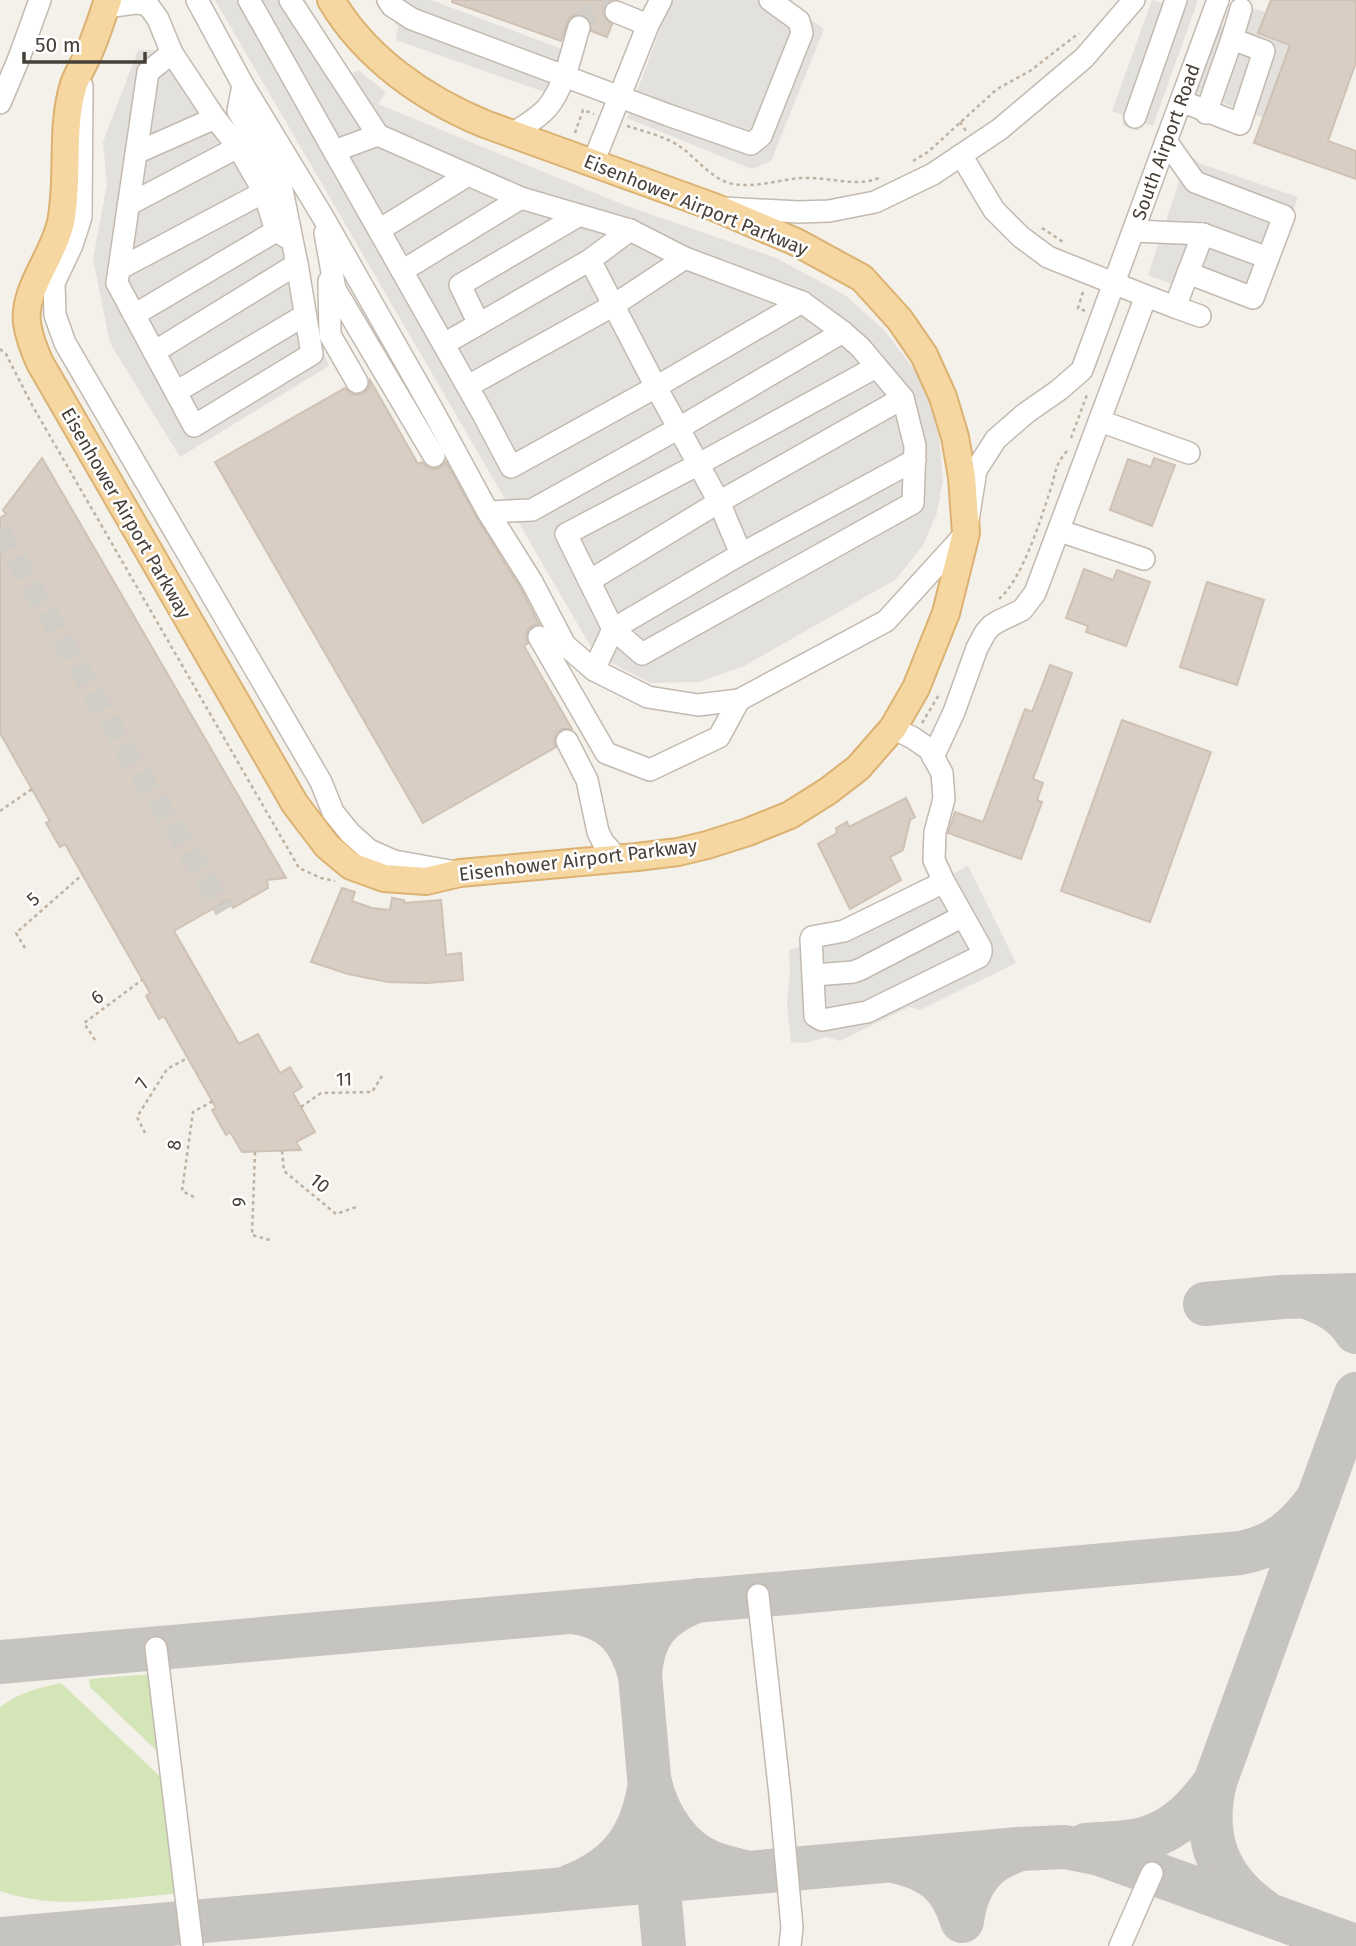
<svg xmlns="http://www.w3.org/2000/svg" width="1356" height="1946" font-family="'Fira Sans',sans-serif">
<rect width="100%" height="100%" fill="#f4f0ea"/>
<g fill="#d4e5b7">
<path d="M153 1674 163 1751 156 1750 90 1687 89 1679Z"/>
<path d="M61 1683 167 1783 180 1893C121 1898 57 1911 0 1891V1707C19 1693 37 1688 61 1683Z"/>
</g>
<g fill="#e3e1de">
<path d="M215 0H305L350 75 358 70 386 92 378 104 624 205 776 258 845 295 884 330 916 372 929 397 939 438 943 479 937 513 922 547 895 580 744 666 699 682 650 683 595 654Z"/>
<path d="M375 0H431L562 49 547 93 396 40 398 26Z"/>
<path d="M671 0H784L824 29 771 161 752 169 627 118Z"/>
<path d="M1152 0 1164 4 1166 0H1198L1153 126 1141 122 1138 131 1122 125 1126 116 1112 111Z"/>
<path d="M1250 8 1266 12 1259 33 1290 45 1263 118 1191 91 1215 29 1246 18Z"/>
<path d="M176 38 276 231 329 366 180 457 110 343 93 259 107 184 103 142 138 50H156Z"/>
<path d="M1188 154 1201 164 1298 197 1263 294 1193 283 1186 290 1148 275Z"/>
<path d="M968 866 1016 963 920 1010 909 1007 840 1041 826 1037 806 1043 791 1042 787 1003 790 973 789 950 820 940Z"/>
</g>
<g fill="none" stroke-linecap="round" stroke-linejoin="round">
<g stroke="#c6c4c1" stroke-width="44">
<path d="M1307 1297C1328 1305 1344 1313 1356 1332"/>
<path d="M1205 1304 1282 1297 1356 1295"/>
<path d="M572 1612C612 1617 630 1638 640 1675 643 1633 660 1615 698 1600"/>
<path d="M0 1662 1241 1553C1277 1546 1297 1527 1318 1499"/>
<path d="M640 1675 664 1946"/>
<path d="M1215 1782 1356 1394"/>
<path d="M1086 1845C1106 1843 1128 1844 1147 1838 1177 1829 1197 1807 1215 1782 1202 1836 1217 1878 1262 1910"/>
<path d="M894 1861C931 1869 951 1884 962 1921 965 1898 973 1876 993 1862 1001 1856 1011 1853 1019 1849"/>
<path d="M571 1886C621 1866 642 1836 650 1783 658 1816 679 1850 712 1863 723 1867 734 1869 744 1872"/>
<path d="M0 1939 1019 1849 1065 1847 1100 1854 1355 1946"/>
</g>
</g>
<g fill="#d8cec4" stroke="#cfc2b4" stroke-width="2">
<path d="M452 0H612L604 6 603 13 605 19 612 24 607 37 591 31V23L588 17 582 14 575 15 569 18 567 23 561 41 452 2Z"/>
<path d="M1271 0H1356V62L1328 141 1356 151V179L1254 143 1290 45 1258 33Z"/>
<path d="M370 380 418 464 422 462 428 468 435 469 441 467 446 462 477 518 521 589 539 624 533 625 528 630 526 636 528 643 524 646 572 729H562L556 733 554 740 556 747 423 823 215 462 345 388 351 394 358 395 363 394 369 388Z"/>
<path d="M42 458 286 878 267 880 268 888 233 908 228 900 174 931 239 1044 258 1034 280 1073 290 1067 302 1087 293 1093 315 1132 296 1142 301 1150 242 1152 230 1132 226 1135 212 1110 216 1108 164 1016 159 1019 146 996 150 993 65 844 60 847 46 823 50 821 0 733V518L6 514 3 510Z"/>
<path d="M1154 458 1175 465 1152 526 1110 510 1128 459 1151 467Z"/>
<path d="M1084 569 1113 580 1117 570 1150 582 1126 646 1086 632 1088 626 1066 618Z"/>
<path d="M1207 582 1264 600 1237 685 1180 667Z"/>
<path d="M1050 665 1072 673 1033 779 1043 783 1037 800 1042 802 1021 859 948 833 955 812 983 822 1025 709 1032 712Z"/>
<path d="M1122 720 1211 752 1150 922 1061 891Z"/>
<path d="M906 798 915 817 910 820 903 850 890 857 901 880 850 909 818 844 837 833 836 828 847 822 849 827Z"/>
<path d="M342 888 355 892 352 901 372 908 390 910 392 898 404 900V903L441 900 446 955 461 953 463 980 427 983 388 982 348 974 311 962Z"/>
</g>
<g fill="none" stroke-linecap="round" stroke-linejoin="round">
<g stroke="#d1cdc7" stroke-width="21" stroke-dasharray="21 10" stroke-linecap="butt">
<path d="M579 27C590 10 596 8 616 12"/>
<path d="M0 531 131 759 225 910"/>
</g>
<defs>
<g id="minor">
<path d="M197 0 243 85 323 217 432 409 488 512 532 582 565 645 594 670 648 697 698 705 739 700 886 621 966 533 976 470 996 439 1026 413 1059 390 1082 370 1218 0"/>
<path d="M249 0 334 151"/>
<path d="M290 0 378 135"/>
<path d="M388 0 392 6 412 19 668 115 751 144 761 136 802 33 799 21 770 0"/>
<path d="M106 7 136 3 148 5 158 19 172 53"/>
<path d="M616 12 648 25"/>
<path d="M1232 39 1241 9"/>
<path d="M243 85 238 111 280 180 297 264 312 354 194 426 117 283 148 72 172 53 215 118 238 147 264 192 276 231 291 240"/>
<path d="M82 86 81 217 72 245 54 283 55 315 65 343 321 782 333 812 350 833 369 850 394 861 456 872"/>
<path d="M1181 101 1240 124 1264 51 1232 39 1206 113"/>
<path d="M0 103 19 58 40 0"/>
<path d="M1135 117 1176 0"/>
<path d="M512 134C524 126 537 119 547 108 565 86 571 54 579 27"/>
<path d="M136 153 215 118"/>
<path d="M593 163 648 25 661 0"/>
<path d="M128 205 238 147"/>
<path d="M723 208 799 212 829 211 875 202 933 174 1000 129 1084 58 1134 0"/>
<path d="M379 230 468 175"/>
<path d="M630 230 590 260 656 387 802 302"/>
<path d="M1134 231 1203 234"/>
<path d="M325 233 335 289 434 456"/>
<path d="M119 269 264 192"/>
<path d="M402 271 521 198"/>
<path d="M1188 273 1203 234 1268 258"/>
<path d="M329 281 330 335 357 382"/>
<path d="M1146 296 1175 307 1188 273 1253 298 1284 216 1195 182 1166 141"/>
<path d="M1175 307 1200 316"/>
<path d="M134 315 276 231"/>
<path d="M479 324 460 285 578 216"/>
<path d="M444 344 590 260"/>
<path d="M154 352 297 264"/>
<path d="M468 386 614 305 685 258"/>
<path d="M176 392 305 315"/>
<path d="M1100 421 1189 453"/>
<path d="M488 512 532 510 679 428 843 332"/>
<path d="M1060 531 1144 559"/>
<path d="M741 554 613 629 566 534 699 464 876 367"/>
<path d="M589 581 719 502 903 398"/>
<path d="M539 637 606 753 650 770 719 737 739 700"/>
<path d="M594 670 613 629 642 654 913 503 915 446 903 398 860 347 843 332 802 302 685 258 630 230 521 198 378 135 334 151 483 414 511 467 656 387 719 502 741 554 915 460"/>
<path d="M893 728 913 738 929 749 942 773 944 799 935 832 934 860 944 882 844 931 812 937 811 939 815 1016 822 1020 867 1012 979 957 981 953V948L944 882"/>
<path d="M567 741 587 780 598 832 603 842 618 859"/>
<path d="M933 757 954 712 977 648 985 633 991 626 999 621 1022 610 1035 593 1146 296 1048 257 1021 237 994 210 961 155"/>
<path d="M814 975 853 972 861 969 963 916"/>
<path d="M758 1595 780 1795 792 1927 790 1946"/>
<path d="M156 1648 192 1946"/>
<path d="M1120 1946 1152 1873"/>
</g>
<path id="major" d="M108 0C102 17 97 34 90 50 85 62 78 73 74 84 60 129 70 177 61 222 54 256 23 289 27 323 29 337 34 350 40 363L295 804 327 846 351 866 384 878 426 881 460 873 637 857 678 852 707 845 748 832 790 815 828 791 858 768 893 728 916 688 946 613 966 533 962 477 955 437 943 397 924 355 900 320 862 278 796 242 714 207 485 124C424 99 365 58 331 0"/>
</defs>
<use href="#minor" stroke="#c2bab1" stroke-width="24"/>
<use href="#major" stroke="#dbb271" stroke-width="30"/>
<g stroke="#bfb2a0" stroke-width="2.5" stroke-dasharray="3.5 3.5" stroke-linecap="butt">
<path d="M960 122 966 131"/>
<path d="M627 126C645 132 666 136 682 148 697 159 710 177 729 183 757 190 782 177 810 178 833 178 856 187 879 178"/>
<path d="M575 133 583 110 594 114"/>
<path d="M913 161 928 152 997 89 1030 71 1079 33"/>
<path d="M1042 228 1063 242"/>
<path d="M1083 292 1078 308 1085 311"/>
<path d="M0 349 6 354 32 405 299 868 321 878 335 881"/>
<path d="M1071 438 1088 392"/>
<path d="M999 599C1023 578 1040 521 1050 491 1056 474 1054 466 1067 451"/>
<path d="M922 723 940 693"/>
<path d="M0 811 32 789"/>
<path d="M25 948 16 933 82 875"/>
<path d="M95 1040 84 1023 142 980"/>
<path d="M301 1107 321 1093 372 1092 382 1076"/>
<path d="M145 1133 137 1117 167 1069 188 1058"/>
<path d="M282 1151 284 1171 336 1214 359 1206"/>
<path d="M255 1152 252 1235 270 1240"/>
<path d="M194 1197 182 1191 193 1112 213 1101"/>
</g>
<use href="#minor" stroke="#fff" stroke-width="21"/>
<use href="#major" stroke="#f6d7a1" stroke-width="26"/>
</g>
<g text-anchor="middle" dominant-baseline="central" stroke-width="5" stroke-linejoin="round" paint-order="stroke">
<g font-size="19" fill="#474039" stroke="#fff">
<text transform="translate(1166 142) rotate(-70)">South Airport Road</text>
<text transform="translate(696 205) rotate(22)">Eisenhower Airport Parkway</text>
<text transform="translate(126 513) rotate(60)">Eisenhower Airport Parkway</text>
<text transform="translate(578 860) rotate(-7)">Eisenhower Airport Parkway</text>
<text transform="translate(33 899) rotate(-41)">5</text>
<text transform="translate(97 997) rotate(-36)">6</text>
<text transform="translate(344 1079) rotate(-1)">11</text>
<text transform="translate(142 1083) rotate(-59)">7</text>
<text transform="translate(174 1145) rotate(-82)">8</text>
<text transform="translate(320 1183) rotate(40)">10</text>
<text transform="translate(239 1202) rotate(-88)">9</text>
</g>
</g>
<path d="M24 52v10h121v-10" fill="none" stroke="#474039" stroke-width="3.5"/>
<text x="35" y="52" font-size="21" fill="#474039" stroke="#ffffff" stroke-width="5" paint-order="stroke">50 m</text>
</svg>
